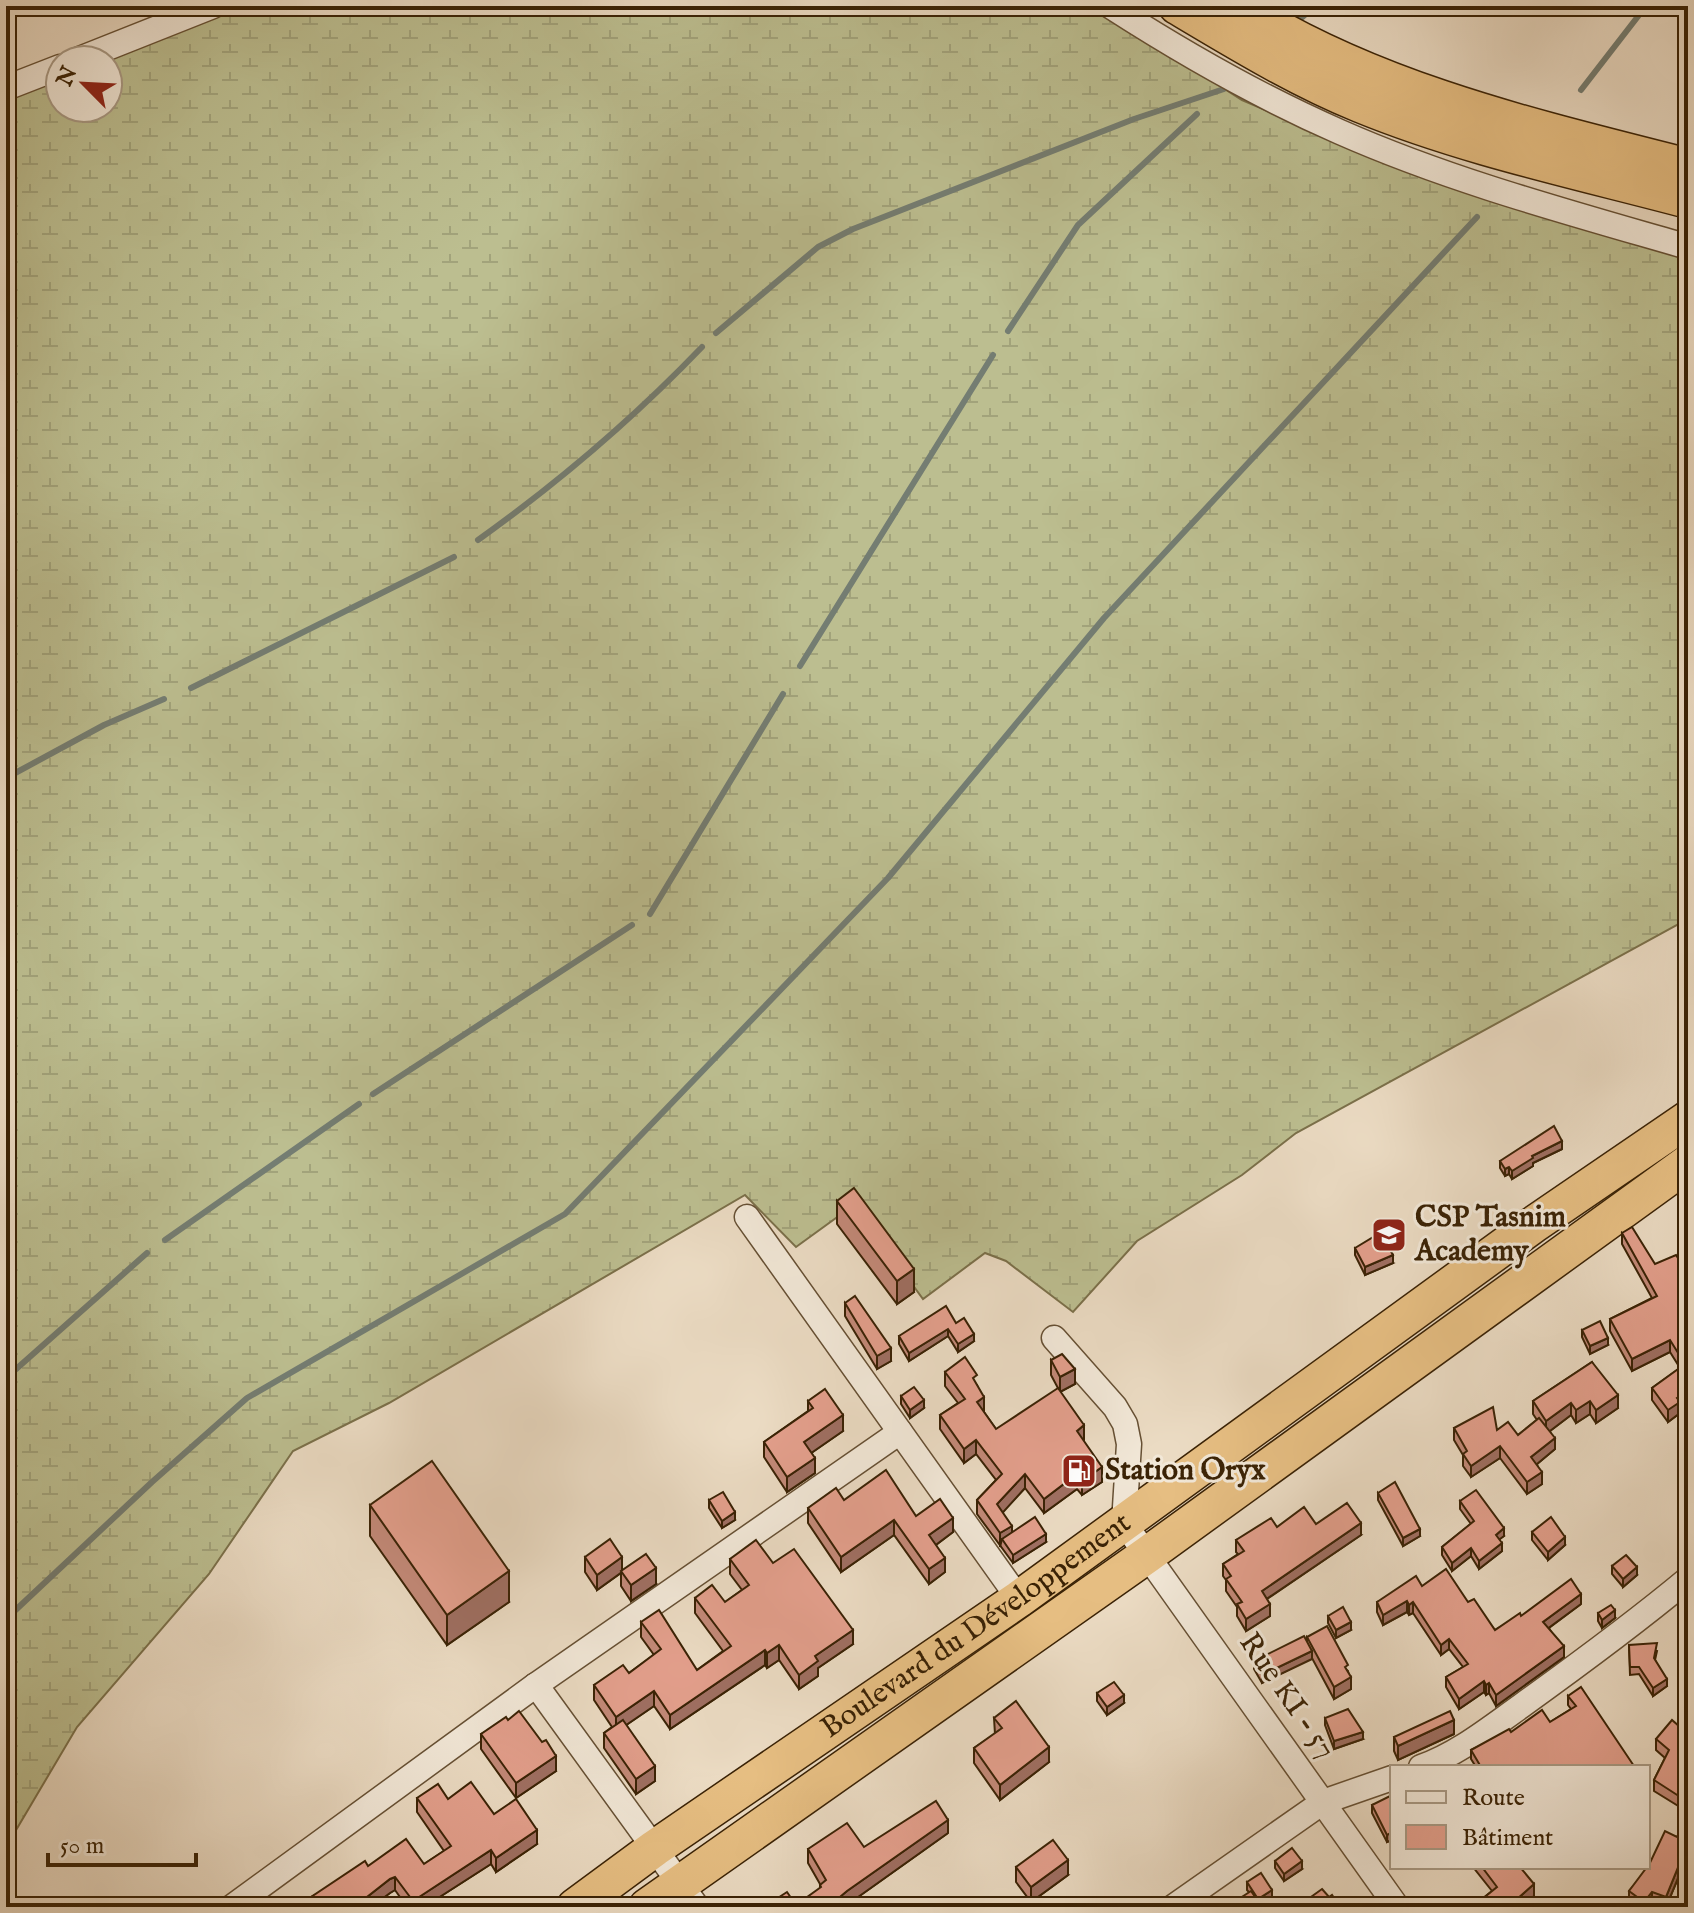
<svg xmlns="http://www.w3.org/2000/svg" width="1694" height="1913" font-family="'IM FELL English',serif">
<defs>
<pattern id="wetland-marsh" width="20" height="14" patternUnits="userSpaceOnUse" patternTransform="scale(2)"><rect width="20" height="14" fill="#bcbe90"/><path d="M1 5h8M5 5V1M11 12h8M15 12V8" fill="none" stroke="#a2a37b"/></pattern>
</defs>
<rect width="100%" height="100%" fill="#ebdbc3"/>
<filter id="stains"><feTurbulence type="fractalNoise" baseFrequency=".0025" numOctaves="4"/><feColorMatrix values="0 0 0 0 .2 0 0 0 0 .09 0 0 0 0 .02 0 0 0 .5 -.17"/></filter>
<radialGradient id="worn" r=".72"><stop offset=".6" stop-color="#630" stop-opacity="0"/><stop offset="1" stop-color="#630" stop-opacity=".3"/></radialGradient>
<path fill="url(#wetland-marsh)" stroke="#7b704a" stroke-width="2" d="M222 6H1096L1242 100 1389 163 1688 254V919L1296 1133 1242 1175 1137 1241 1073 1312 1006 1261 985 1253 923 1299 854 1205 796 1247 745 1195 389 1403 293 1451 209 1574 77 1727 6 1847V98L60 74V108H108V60Z"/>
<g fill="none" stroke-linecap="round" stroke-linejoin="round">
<g stroke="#747d72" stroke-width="6">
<path d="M1299 20 1315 6"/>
<path d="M1581 90 1646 6"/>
<path d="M1008 331 1078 225 1197 114"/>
<path d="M716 333 818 247 853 229 1134 119 1224 89"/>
<path d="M478 540C559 482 633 419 702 347"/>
<path d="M800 666 993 355"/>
<path d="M191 688 454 557"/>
<path d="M6 778 104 725 164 699"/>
<path d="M650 914 783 694"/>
<path d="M373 1094 632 925"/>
<path d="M165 1240 359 1104"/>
<path d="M6 1378 147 1253"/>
<path d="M6 1619 152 1482 247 1398 565 1214 888 878 1104 618 1477 217"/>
</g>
<defs>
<g id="minor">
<path d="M1110 6C1183 53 1260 97 1340 132 1451 181 1571 213 1688 247"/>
<path d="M77 60 213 6"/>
<path d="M6 88 60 67"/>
<path d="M747 1217 1019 1599"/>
<path d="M1054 1338 1115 1407 1125 1424 1129 1444 1124 1523 1397 1907"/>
<path d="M536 1685 697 1907"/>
<path d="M1421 1767C1458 1754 1490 1728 1521 1706 1578 1665 1634 1624 1688 1579"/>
<path d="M232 1907 536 1685 900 1432"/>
<path d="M1173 1907 1323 1802 1392 1778"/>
</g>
<g id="highway">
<path d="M1177 6C1236 41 1296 78 1360 104 1465 147 1579 171 1688 200"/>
<path d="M1240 6C1374 91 1535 128 1688 167"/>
<path id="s1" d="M575 1907 655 1848 1019 1599 1533 1225 1688 1119"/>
<path d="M647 1907 1147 1555 1688 1163"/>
</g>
</defs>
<use href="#minor" stroke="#665034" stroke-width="27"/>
<use href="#highway" stroke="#3a2205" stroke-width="39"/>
<use href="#minor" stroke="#f2e8d8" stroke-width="24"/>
<use href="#highway" stroke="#e6be82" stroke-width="36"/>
</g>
<g fill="#c38978" stroke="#3a2205" stroke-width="2">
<path d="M1562 1149 1533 1163V1166L1512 1179 1509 1174 1505 1176 1500 1168V1161Z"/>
<path d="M837 1201 914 1292 897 1304 837 1224Z"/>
<path d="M1622 1233 1655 1264 1687 1272H1688V1403L1680 1408V1413L1668 1422 1652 1400V1388L1680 1368 1670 1352 1632 1371 1610 1331V1319L1652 1298 1622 1244Z"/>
<path d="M1355 1248 1393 1263 1365 1275 1355 1255Z"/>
<path d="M845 1303 891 1361 877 1369 845 1316Z"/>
<path d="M956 1323 974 1341 958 1352 948 1336 909 1361 899 1344V1336Z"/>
<path d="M1582 1330 1608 1345 1590 1354 1582 1337Z"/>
<path d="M1051 1360 1075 1384 1060 1392 1051 1375Z"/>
<path d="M1592 1362 1618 1408 1596 1423 1590 1414 1576 1423 1571 1415 1550 1431 1555 1449 1537 1464 1542 1484 1527 1494 1500 1458 1471 1477 1463 1466V1455L1454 1440V1428L1497 1430 1518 1435 1537 1420 1533 1414V1401Z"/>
<path d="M945 1372 977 1385 984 1412 996 1429 1084 1440H1083L1102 1482 1082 1495 1077 1489 1044 1513 1025 1488 1002 1512 1012 1532 1046 1542 1013 1563 977 1514V1500L996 1480 976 1454 964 1463 940 1429V1415L958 1403 945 1386Z"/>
<path d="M901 1396 924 1408 910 1418 901 1404Z"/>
<path d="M808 1401 843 1431 811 1453 815 1473 787 1492 764 1457V1442L808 1411Z"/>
<path d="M1688 1450V1474L1682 1466V1454Z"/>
<path d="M1378 1493 1420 1536 1403 1546 1378 1500Z"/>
<path d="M709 1500 735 1520 722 1528 709 1508Z"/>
<path d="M844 1500 916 1516 953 1532 936 1545 945 1572 929 1584 894 1535 841 1572 808 1523V1508Z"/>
<path d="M1460 1501 1504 1536 1499 1539 1502 1551 1479 1569 1471 1556 1452 1571 1442 1555V1547L1471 1524 1460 1509Z"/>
<path d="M370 1505 509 1602 447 1645 370 1536Z"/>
<path d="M1316 1524 1361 1535 1267 1599 1270 1616 1246 1631 1237 1616V1607L1226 1591V1580L1223 1576V1564L1238 1554 1236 1552V1540L1277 1527Z"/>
<path d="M1532 1532 1565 1545 1548 1560 1532 1540Z"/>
<path d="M585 1557 622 1570 656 1584 631 1601 621 1586V1573L597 1590 585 1572Z"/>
<path d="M730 1559 773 1563 853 1644 818 1668V1676L799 1689 779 1660 767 1668 765 1665 670 1729 654 1706 626 1725 655 1781 636 1794 604 1748V1733L612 1727 594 1700V1685L629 1673 654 1655 641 1637V1622L697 1670 723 1651 695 1613V1598L725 1602 742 1590 730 1574Z"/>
<path d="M1612 1566 1637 1575 1623 1587 1612 1574Z"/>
<path d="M1422 1586 1468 1602 1495 1630 1521 1616 1581 1604 1549 1628 1564 1657 1496 1706 1489 1693 1486 1695 1484 1692 1459 1709 1446 1687V1677L1463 1667 1449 1649 1441 1655 1413 1613 1409 1615 1407 1612 1383 1625 1377 1612V1602Z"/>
<path d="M1598 1613 1615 1618 1602 1628 1598 1621Z"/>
<path d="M1328 1616 1351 1630 1336 1638 1328 1623Z"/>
<path d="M1307 1637 1348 1671 1351 1689 1334 1699 1312 1658 1262 1683 1254 1669V1661L1307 1641Z"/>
<path d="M1629 1645 1657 1651 1655 1660 1667 1686 1653 1696 1639 1674 1630 1675Z"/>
<path d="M1097 1693 1124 1703 1107 1715 1097 1701Z"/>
<path d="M1568 1696 1634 1767H1476L1471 1759V1750L1511 1732 1550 1722 1571 1709 1568 1705Z"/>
<path d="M1688 1716V1812L1654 1791V1780L1665 1758 1656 1750V1739L1680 1727Z"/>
<path d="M994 1718 1049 1762 1000 1800 974 1763V1748L995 1734Z"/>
<path d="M1325 1718 1363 1739 1334 1749 1325 1725Z"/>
<path d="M508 1720 556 1771 516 1798 481 1749V1734Z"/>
<path d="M1454 1734 1398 1760 1394 1751V1737Z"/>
<path d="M417 1798 448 1799 494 1814 537 1844 496 1872 491 1864 424 1907H407L395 1890 390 1893 373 1906 374 1907H311V1897L368 1866 424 1864 444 1851 417 1812Z"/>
<path d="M1392 1799V1840L1387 1842 1372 1813V1805Z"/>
<path d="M1688 1818V1873L1681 1871 1666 1907 1652 1902 1648 1907H1637L1629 1901V1891L1677 1837Z"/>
<path d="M948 1833 844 1907H764L796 1905 820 1889V1884L808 1863V1849L864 1847Z"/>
<path d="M1275 1861 1302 1869 1284 1881 1275 1868Z"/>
<path d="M1016 1867 1068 1875 1031 1902 1016 1882Z"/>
<path d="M1473 1867H1520L1534 1896 1521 1907H1481V1900L1492 1891Z"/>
<path d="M1247 1882 1272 1898 1261 1905 1247 1890Z"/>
</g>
<g fill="#9f6f62" stroke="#3a2205" stroke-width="2">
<path d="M1562 1141V1149L1533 1163V1166L1512 1179V1171L1532 1156Z"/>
<path d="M1509 1167V1174L1505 1176V1169Z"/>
<path d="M1393 1255V1263L1365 1275V1267Z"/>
<path d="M914 1269V1292L897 1304V1281Z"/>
<path d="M948 1329V1336L909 1361V1353Z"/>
<path d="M974 1334V1341L958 1352V1344Z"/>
<path d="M1608 1338V1345L1590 1354V1346Z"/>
<path d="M1670 1340V1352L1632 1371V1359Z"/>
<path d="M891 1348V1361L877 1369V1356Z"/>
<path d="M1075 1369V1384L1060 1392V1377Z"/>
<path d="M1688 1391V1403L1680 1408V1413L1668 1422V1410L1677 1398Z"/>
<path d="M1618 1395V1408L1596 1423V1410Z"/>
<path d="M984 1397V1411L977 1416V1402Z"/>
<path d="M924 1400V1408L910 1418V1410Z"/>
<path d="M1590 1401V1414L1576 1423V1410Z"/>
<path d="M1571 1403V1415L1546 1434V1421Z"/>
<path d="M843 1415V1431L804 1458V1442Z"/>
<path d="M1084 1425V1440L1077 1445V1431Z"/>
<path d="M1555 1438V1449L1531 1469V1457Z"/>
<path d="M976 1440V1454L964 1463V1449Z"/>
<path d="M1500 1446V1458L1471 1477V1466Z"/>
<path d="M815 1458V1473L787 1492V1477Z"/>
<path d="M1102 1467V1482L1082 1495V1481Z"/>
<path d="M1542 1472V1484L1527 1494V1482Z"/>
<path d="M1025 1474V1488L997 1519V1504Z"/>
<path d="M1077 1474V1489L1044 1513V1499Z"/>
<path d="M735 1512V1520L722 1528V1521Z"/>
<path d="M953 1518V1532L929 1550V1535Z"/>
<path d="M894 1520V1535L841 1572V1557Z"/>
<path d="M1361 1523V1535L1262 1602V1591Z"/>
<path d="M1012 1526V1540L1002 1539 1000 1547V1533Z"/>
<path d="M1504 1528V1536L1496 1542V1535Z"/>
<path d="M1420 1529V1536L1403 1546V1538Z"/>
<path d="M1046 1534V1542L1013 1563V1555Z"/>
<path d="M1565 1537V1545L1548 1560V1552Z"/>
<path d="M1502 1543V1551L1479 1569V1561Z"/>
<path d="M1471 1548V1556L1452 1571V1563Z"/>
<path d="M622 1557V1572L597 1590V1575Z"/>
<path d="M945 1558V1572L929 1584V1569Z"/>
<path d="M1637 1567V1575L1623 1587V1579Z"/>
<path d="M656 1568V1584L631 1601V1585Z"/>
<path d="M509 1571V1602L447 1645V1615Z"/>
<path d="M1581 1594V1604L1543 1632V1622Z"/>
<path d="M1407 1601V1612L1383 1625V1615Z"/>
<path d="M1413 1602V1613L1409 1615V1605Z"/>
<path d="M1270 1604V1616L1246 1631V1619Z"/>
<path d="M1615 1610V1618L1602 1628V1620Z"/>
<path d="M1351 1622V1630L1336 1638V1630Z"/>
<path d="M853 1630V1644L818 1668V1676L799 1689V1675L815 1656Z"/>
<path d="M1449 1639V1649L1441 1655V1645Z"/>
<path d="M779 1645V1660L767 1668V1653Z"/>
<path d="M1564 1646V1657L1496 1706V1695Z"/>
<path d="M765 1650V1665L670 1729V1715Z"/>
<path d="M1312 1651V1659L1262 1683V1675Z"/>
<path d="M1351 1677V1689L1334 1699V1687Z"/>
<path d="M1667 1679V1686L1653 1696V1688Z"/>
<path d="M1484 1681V1692L1459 1709V1699Z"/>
<path d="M1489 1683V1693L1486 1695V1685Z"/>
<path d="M654 1691V1706L616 1732V1717Z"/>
<path d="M1124 1695V1703L1107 1715V1707Z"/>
<path d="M1454 1720V1734L1398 1760V1746Z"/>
<path d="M1363 1732V1739L1334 1749V1741Z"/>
<path d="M1049 1747V1762L1000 1800V1785Z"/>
<path d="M556 1756V1771L516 1798V1783Z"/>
<path d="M655 1766V1781L636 1794V1779Z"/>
<path d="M948 1820V1833L844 1907H828L847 1891Z"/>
<path d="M537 1830V1844L496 1872V1858Z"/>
<path d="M1392 1832V1840L1387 1842V1835Z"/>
<path d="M491 1850V1864L424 1907H413V1901Z"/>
<path d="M1068 1860V1875L1031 1902V1887Z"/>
<path d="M1681 1860V1871L1666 1907V1897Z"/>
<path d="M1302 1861V1869L1284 1881V1874Z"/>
<path d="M395 1877V1890L390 1893 371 1907 367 1897 390 1879Z"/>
<path d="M1534 1884V1896L1521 1907H1508Z"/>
<path d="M1272 1890V1898L1258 1907V1899Z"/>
<path d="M1652 1892V1902L1648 1907H1644V1902Z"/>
</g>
<g fill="#e39f8c" stroke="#3a2205" stroke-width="2">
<path d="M1554 1126 1562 1141 1532 1156 1533 1158 1512 1171 1509 1167 1505 1169 1500 1161Z"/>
<path d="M854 1188 914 1269 897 1281 837 1201Z"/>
<path d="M1632 1227 1655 1264 1676 1255 1687 1272H1688V1391L1677 1398 1680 1402 1668 1410 1652 1388 1685 1364 1670 1340 1632 1359 1610 1319 1657 1296 1622 1233Z"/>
<path d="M1380 1233 1393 1255 1365 1267 1355 1248Z"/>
<path d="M855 1296 891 1348 877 1356 845 1303Z"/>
<path d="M946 1306 956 1323 964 1318 974 1334 958 1344 948 1329 909 1353 899 1336Z"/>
<path d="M1600 1321 1608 1338 1590 1346 1582 1330Z"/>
<path d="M1062 1354 1075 1369 1060 1377 1051 1360Z"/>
<path d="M965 1357 977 1375 973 1378 984 1397 977 1402 996 1429 1058 1388 1084 1425 1077 1431 1102 1467 1082 1481 1077 1474 1044 1499 1025 1474 997 1504 1012 1526 1000 1533 977 1500 1002 1474 976 1440 964 1449 940 1415 965 1399 945 1372Z"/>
<path d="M1592 1362 1618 1395 1596 1410 1590 1401 1576 1410 1571 1403 1546 1421 1533 1401Z"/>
<path d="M914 1387 924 1400 910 1410 901 1396Z"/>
<path d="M825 1389 843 1415 804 1442 815 1458 787 1477 764 1442 813 1408 808 1401Z"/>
<path d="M1493 1407 1497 1430 1508 1422 1518 1435 1539 1418 1555 1438 1531 1457 1542 1472 1527 1482 1500 1446 1471 1466 1463 1454 1467 1451 1454 1428Z"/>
<path d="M1688 1450V1463L1682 1454Z"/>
<path d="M432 1461 509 1571 447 1615 370 1505Z"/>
<path d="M886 1470 916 1516 940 1499 953 1518 929 1535 945 1558 929 1569 894 1520 841 1557 808 1508 836 1488 844 1500Z"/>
<path d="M1395 1482 1420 1529 1403 1538 1378 1493Z"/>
<path d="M1476 1490 1504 1528 1496 1535 1502 1543 1479 1561 1471 1548 1452 1563 1442 1547 1474 1521 1460 1501Z"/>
<path d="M723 1492 735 1512 722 1521 709 1500Z"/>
<path d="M1347 1503 1361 1523 1262 1591 1270 1604 1246 1619 1237 1604 1242 1602 1226 1579 1231 1576 1223 1564 1244 1551 1236 1540 1271 1518 1277 1527 1304 1507 1316 1524Z"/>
<path d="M1035 1517 1046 1534 1013 1555 1002 1539Z"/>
<path d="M1551 1517 1565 1537 1548 1552 1532 1532Z"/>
<path d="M610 1539 622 1557 597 1575 585 1557Z"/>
<path d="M756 1540 773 1563 794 1549 853 1630 815 1656 818 1661 799 1675 779 1645 767 1653 765 1650 670 1715 654 1691 616 1717 594 1685 623 1665 629 1673 661 1649 641 1622 659 1610 697 1670 731 1646 695 1598 712 1585 725 1602 749 1585 730 1559Z"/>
<path d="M646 1554 656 1568 631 1585 621 1571Z"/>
<path d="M1626 1555 1637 1567 1623 1579 1612 1566Z"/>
<path d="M1446 1569 1468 1602 1474 1599 1495 1630 1520 1613 1521 1616 1571 1579 1581 1594 1543 1622 1564 1646 1496 1695 1489 1683 1486 1685 1484 1681 1459 1699 1446 1677 1468 1664 1449 1639 1441 1645 1413 1602 1409 1605 1407 1601 1383 1615 1377 1602 1416 1576 1422 1586Z"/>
<path d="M1611 1605 1615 1610 1602 1620 1598 1613Z"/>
<path d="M1343 1607 1351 1622 1336 1630 1328 1616Z"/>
<path d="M1327 1626 1348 1665 1345 1667 1351 1677 1334 1687 1307 1637Z"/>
<path d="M1304 1636 1312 1651 1262 1675 1254 1661Z"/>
<path d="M1657 1643 1654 1658 1667 1679 1653 1688 1639 1667H1630L1629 1645Z"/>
<path d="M1114 1682 1124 1695 1107 1707 1097 1693Z"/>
<path d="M1581 1687 1634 1766 1632 1767H1481L1471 1750 1509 1729 1511 1732 1542 1710 1550 1722 1576 1706 1568 1696Z"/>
<path d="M1016 1701 1049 1747 1000 1785 974 1748 1002 1728 994 1718Z"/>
<path d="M1348 1709 1363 1732 1334 1741 1325 1718Z"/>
<path d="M519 1711 542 1742 546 1740 556 1756 516 1783 481 1734 506 1717 508 1720Z"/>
<path d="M1450 1711 1454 1720 1398 1746 1394 1737Z"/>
<path d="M1688 1716V1802L1654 1780 1669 1750 1656 1739 1672 1720 1680 1727Z"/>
<path d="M623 1720 655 1766 636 1779 604 1733Z"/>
<path d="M471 1782 494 1814 516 1799 537 1830 496 1858 491 1850 413 1901 395 1877 390 1879 367 1897 374 1907H318L311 1897 365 1861 368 1866 406 1839 424 1864 451 1846 417 1798 438 1784 448 1799Z"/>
<path d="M1390 1796 1392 1799V1832L1387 1835 1372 1805Z"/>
<path d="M936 1801 948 1820 847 1891 828 1907H764L787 1892 796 1905 821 1887 820 1885 826 1880 808 1849 847 1823 864 1847Z"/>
<path d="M1688 1818V1863L1681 1860 1666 1897 1652 1892 1644 1902 1629 1891 1647 1867H1648L1665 1831 1677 1837Z"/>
<path d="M1053 1840 1068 1860 1031 1887 1016 1867Z"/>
<path d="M1292 1848 1302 1861 1284 1874 1275 1861Z"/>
<path d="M1482 1867H1520L1534 1884 1508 1907 1505 1906 1487 1907 1481 1900 1497 1887Z"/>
<path d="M1261 1873 1272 1890 1258 1899 1247 1882Z"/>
<path d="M1322 1889 1329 1897 1332 1895 1340 1907H1297Z"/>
<path d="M1251 1891 1262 1907H1229L1228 1906Z"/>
</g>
<defs>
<symbol id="school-square" viewBox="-11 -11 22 22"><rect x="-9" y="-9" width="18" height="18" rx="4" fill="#8f2418" stroke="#f2e8d8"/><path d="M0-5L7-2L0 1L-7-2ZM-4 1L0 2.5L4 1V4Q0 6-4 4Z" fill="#fff"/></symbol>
<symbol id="fuel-square" viewBox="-11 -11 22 22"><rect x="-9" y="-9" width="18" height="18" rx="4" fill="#8f2418" stroke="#f2e8d8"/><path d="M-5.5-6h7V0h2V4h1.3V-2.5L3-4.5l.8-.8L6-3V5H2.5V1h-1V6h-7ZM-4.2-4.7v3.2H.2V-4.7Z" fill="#fff"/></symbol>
</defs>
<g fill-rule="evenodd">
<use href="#school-square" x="1369" y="1215" width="40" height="40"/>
<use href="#fuel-square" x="1059" y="1451" width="40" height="40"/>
</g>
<g text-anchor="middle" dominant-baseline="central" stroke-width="6" stroke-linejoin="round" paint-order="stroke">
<g font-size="30" font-weight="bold" fill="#3a2205" stroke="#f2e8d8" text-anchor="start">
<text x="1415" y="1218">CSP Tasnim<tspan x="1415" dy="34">Academy</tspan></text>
<text x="1105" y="1471">Station Oryx</text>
</g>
<g font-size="30" fill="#3a2205" stroke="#f2e8d8">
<text stroke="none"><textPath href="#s1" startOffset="490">Boulevard du Développement</textPath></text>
<text transform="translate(1287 1696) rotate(55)">Rue KI - 57</text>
</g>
</g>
<rect width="1694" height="1913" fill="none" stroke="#ebdbc3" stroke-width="32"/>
<rect x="8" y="8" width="1678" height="1897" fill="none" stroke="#3a2205" stroke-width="4"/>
<rect x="16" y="16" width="1662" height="1881" fill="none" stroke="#3a2205" stroke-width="2"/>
<rect x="1390" y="1765" width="260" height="104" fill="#f2e8d8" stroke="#a89984" stroke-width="2"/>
<rect x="1406" y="1791" width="40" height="12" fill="#f2e8d8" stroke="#a89984" stroke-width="2"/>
<text x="1462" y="1805" font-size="24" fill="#3a2205">Route</text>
<rect x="1406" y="1825" width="40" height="24" fill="#e39f8c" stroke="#a89984" stroke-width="2"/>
<text x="1462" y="1845" font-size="24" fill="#3a2205">Bâtiment</text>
<g transform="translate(84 84) rotate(294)"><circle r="38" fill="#f2e8d8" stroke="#a89984" stroke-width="2"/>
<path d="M0-6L14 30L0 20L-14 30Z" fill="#8f2418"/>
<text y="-12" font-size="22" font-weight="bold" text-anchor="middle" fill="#3a2205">N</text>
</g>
<path d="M48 1853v12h148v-12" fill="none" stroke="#3a2205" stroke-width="4"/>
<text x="60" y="1853" font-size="24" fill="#3a2205" stroke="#f2e8d8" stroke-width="6" paint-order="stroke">50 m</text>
<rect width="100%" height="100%" filter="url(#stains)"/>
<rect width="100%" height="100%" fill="url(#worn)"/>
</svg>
